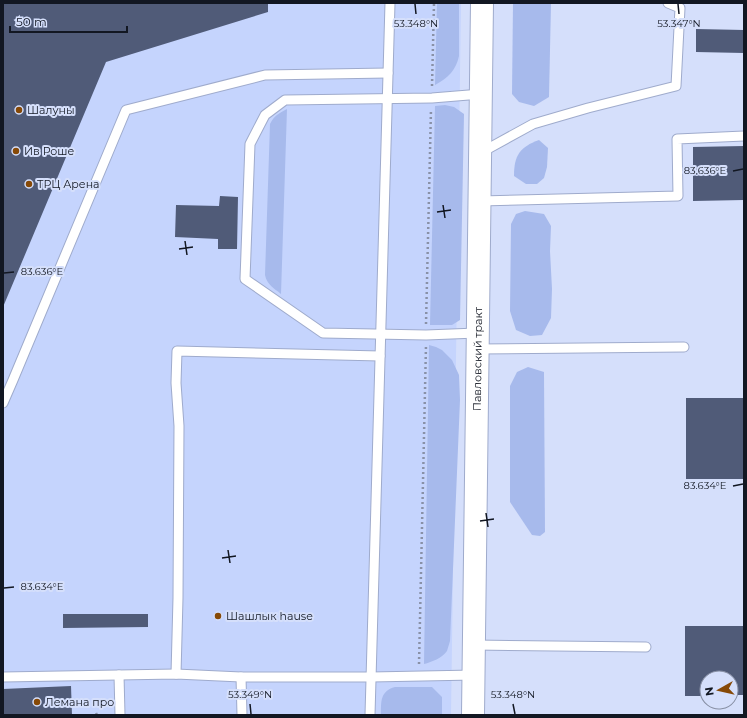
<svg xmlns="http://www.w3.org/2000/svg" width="747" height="718" font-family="Montserrat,sans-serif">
<rect width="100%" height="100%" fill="#d5dffb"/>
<path fill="#c5d4fd" d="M3 3H461L451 715H3Z"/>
<g fill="#a7baec">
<path d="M437 3H459V56C456 70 448 78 435 85Z"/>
<path d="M513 3H551L549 97 534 106 519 102 512 94Z"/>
<path d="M445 105 454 107 464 114 460 320 452 325H430L435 106Z"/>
<path d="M287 109 281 294C274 288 267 285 265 275L270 124C274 116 279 113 287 109Z"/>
<path d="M539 140 548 148 547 167 544 178 537 184H526L514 176C514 155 520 147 539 140Z"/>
<path d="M525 211 544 214 551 226 550 251 552 289 551 318 542 335 530 336 516 330 510 311 511 224 516 214Z"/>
<path d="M429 345 436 347 442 350 452 360 459 375 460 400 450 641C449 644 448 648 447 651 442 658 432 662 424 664Z"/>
<path d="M528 367 544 372 545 532 540 536 532 535 510 502V386L517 372Z"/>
<path d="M395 687H432L442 697V715H381C381 702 380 691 395 687Z"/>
</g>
<g fill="#505b78">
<path d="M3 3H268V12L106 62 3 307Z"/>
<path d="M696 29 744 30V53L696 52Z"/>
<path d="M744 146V200L693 201V147Z"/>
<path d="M220 196 238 197 237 249H218V239L175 237 176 205 219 206Z"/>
<rect x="686" y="398" width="58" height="81"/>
<path d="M63 614H148V627L63 628Z"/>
<path d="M685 626H744V695H731V678H707V696H685Z"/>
<path d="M71 686 72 715H3V689Z"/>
</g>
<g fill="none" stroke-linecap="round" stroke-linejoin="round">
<defs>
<g id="service">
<path d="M482 152 533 124 588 108 676 86 680 8 668 3"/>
<path d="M480 201 678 196 677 139 744 136"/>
<path d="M477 333 426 335 323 333 245 279 250 144 265 115 285 100 432 98 481 94"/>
<path d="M477 349 684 347"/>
<path d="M3 403 13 380 126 110 265 75 388 73"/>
<path d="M474 645 646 647"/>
<path d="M176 674 178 598 179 426 176 383 177 351 380 356"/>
<path d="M119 675 120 715"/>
<path d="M3 677 176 674 241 677H371L474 675"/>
<path d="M241 677 242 715"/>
<path d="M370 715 390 3"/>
</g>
<g id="primary">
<path id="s1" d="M473 715 482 3"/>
</g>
</defs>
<use href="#service" stroke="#9fabcc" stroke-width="11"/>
<use href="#primary" stroke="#9fabcc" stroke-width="24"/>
<g stroke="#8991a7" stroke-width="2.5" stroke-dasharray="2 3" stroke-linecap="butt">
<path d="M432 86 434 3"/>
<path d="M426 324 431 109"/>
<path d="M419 664 426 345"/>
<path d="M96 713 97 715"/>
</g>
<use href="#service" stroke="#fff" stroke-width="9"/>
<use href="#primary" stroke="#fff" stroke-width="22"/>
</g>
<path fill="none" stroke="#121722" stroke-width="1.5" d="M415 4 416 14M678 4 679 14M733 171 743 169M443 205 445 218M437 212 451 210M185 241 187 255M179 249 193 247M4 273 14 272M733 486 743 484M486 513 488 527M480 521 494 519M228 550 230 563M222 558 236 556M4 588 14 587M250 704 251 714M513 704 515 714"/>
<g fill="#864907" stroke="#d5dffb" stroke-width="1.5">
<circle cx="19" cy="110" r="4"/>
<circle cx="16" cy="151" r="4"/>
<circle cx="29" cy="184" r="4"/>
<circle cx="218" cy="616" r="4"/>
<circle cx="37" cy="702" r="4"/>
</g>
<g text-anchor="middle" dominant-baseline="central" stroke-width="4" stroke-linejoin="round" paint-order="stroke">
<g font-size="11" fill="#121722" stroke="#d5dffb" text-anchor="start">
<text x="27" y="110">Шалуны</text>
<text x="24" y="151">Ив Роше</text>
<text x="37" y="184">ТРЦ Арена</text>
<text x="226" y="616">Шашлык hause</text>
<text x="45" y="702">Лемана про</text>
</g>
<g font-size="11" fill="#121722" stroke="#d5dffb">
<text stroke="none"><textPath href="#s1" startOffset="356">Павловский тракт</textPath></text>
</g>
</g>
<g font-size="10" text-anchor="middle" fill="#121722" stroke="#d5dffb" stroke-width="4" stroke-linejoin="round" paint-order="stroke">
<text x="416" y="27">53.348°N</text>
<text x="679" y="27">53.347°N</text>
<text x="705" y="174">83.636°E</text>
<text x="42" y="275">83.636°E</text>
<text x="705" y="489">83.634°E</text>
<text x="42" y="590">83.634°E</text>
<text x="250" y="698">53.349°N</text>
<text x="513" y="698">53.348°N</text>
</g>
<rect width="747" height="718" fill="none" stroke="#121722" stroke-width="8"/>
<g transform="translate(719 690) rotate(262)"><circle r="19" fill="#d5dffb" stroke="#878fa4"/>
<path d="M0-3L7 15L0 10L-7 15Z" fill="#864907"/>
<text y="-6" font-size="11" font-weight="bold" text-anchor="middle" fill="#121722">N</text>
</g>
<path d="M10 26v6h117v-6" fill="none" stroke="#121722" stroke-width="2"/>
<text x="16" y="26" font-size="12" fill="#121722" stroke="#d5dffb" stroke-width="3" paint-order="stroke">50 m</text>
</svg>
